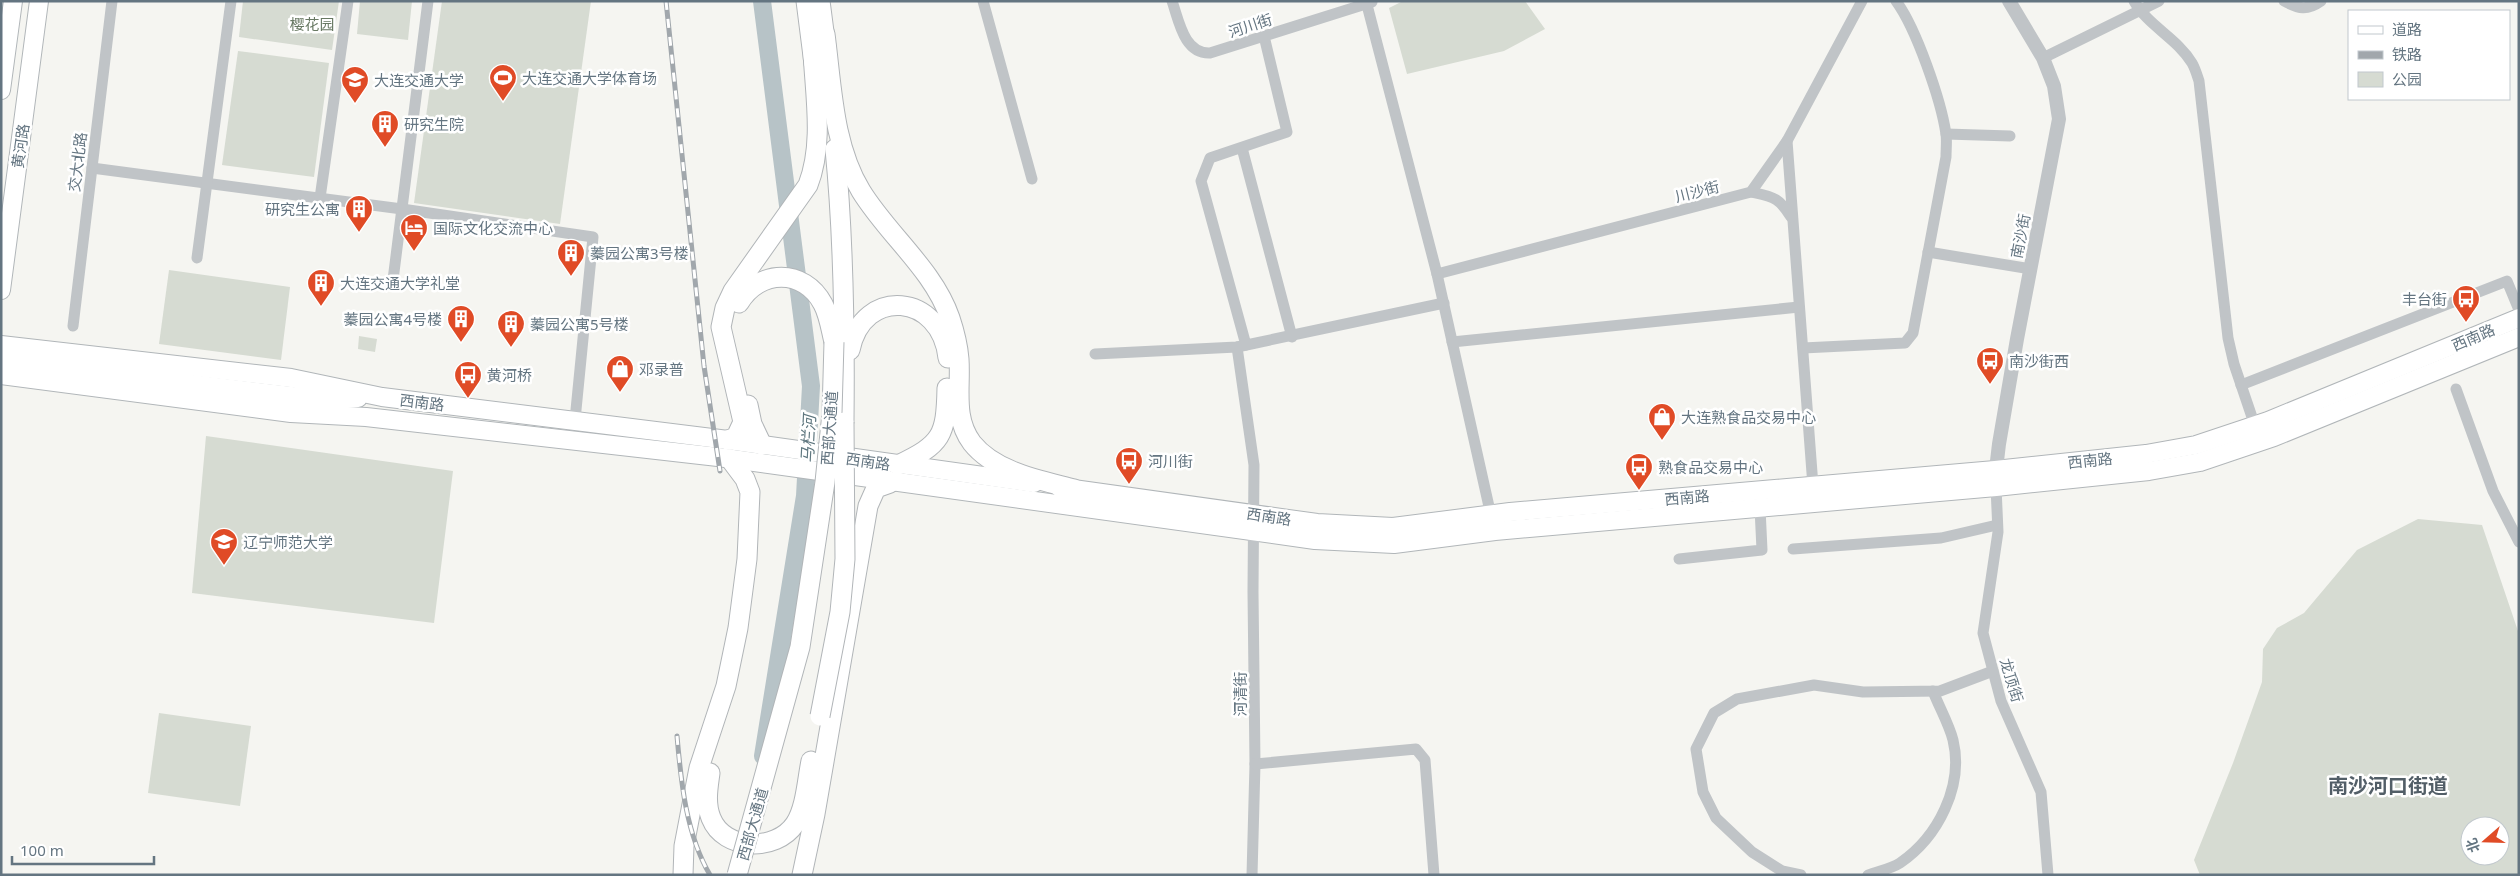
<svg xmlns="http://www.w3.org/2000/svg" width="2520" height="876" font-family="'Noto Sans','Noto Sans SC',sans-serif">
<rect width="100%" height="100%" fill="#f5f5f1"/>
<g fill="#d6dbd2" fill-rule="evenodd">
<path d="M243 1H339L332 50 239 37Z"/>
<path d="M360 1H412L408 40 357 34Z"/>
<path d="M442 1H591L560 224 414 203Z"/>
<path d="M1403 1H1525L1545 29 1504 51 1407 74 1389 8Z"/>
<path d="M238 51 329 63 314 177 222 165Z"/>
<path d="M169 270 290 287 281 360 159 344Z"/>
<path d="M359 336 377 339 375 352 358 349Z"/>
<path d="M206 436 453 471 434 623 192 593Z"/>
<path d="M2418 519 2482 525 2519 634V875H2200L2194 860 2233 763 2262 682 2263 649 2277 628 2304 613 2357 550ZM2470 826H2500V856H2470Z"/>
<path d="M159 713 251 726 240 806 148 793Z"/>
</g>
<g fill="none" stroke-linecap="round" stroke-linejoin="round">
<path stroke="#b7c3c7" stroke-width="18" d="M762 1 811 386 805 496 763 756"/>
<defs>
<g id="primary">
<path d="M1 90 13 1"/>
<path d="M1 290 39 1"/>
<path d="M1 345 291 378 382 397 728 440 1034 483"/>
<path d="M1 361 325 400 358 398"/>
<path d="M1 375 291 413 366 417 718 457 1315 540 1394 544 1495 531 1996 487 2149 471 2200 462 2274 437 2519 337"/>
<path d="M1059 487 1317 523 1393 527 1510 512 1995 470 2146 454 2196 445 2268 421 2519 318"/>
</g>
<g id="trunk">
<path d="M806 1 814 64"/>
<path d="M820 1 826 47"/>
<path d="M825 34C832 87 833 145 861 191 888 235 933 269 950 318 954 330 958 346 959 359 961 388 953 418 972 443 995 472 1040 480 1074 489"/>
<path d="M835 149C844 240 845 331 844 422"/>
<path d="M739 303C759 269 804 268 823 304 829 315 831 330 834 342"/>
<path d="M850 350C863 286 941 293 948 358"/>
<path d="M748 405 752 424 762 445"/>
<path d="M728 440 736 437 743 422 721 327 725 308 733 291 808 185C824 144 815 95 813 52"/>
<path d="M898 465C942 444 946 436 947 388"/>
<path d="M710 773C708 788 705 803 711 818 724 851 776 852 795 824 806 807 807 780 811 761"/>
<path d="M683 875 684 846 699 768 726 686 738 628 747 559 750 492 745 479 730 459"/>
<path d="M802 875 815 814 868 506 876 488 890 483"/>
</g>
</defs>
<use href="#primary" stroke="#b1b6b9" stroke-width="20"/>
<use href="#trunk" stroke="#b1b5b8" stroke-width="21"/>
<g stroke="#c0c4c7" stroke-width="11">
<path d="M983 1 1032 179"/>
<path d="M1172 1C1179 21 1184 54 1210 53L1372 2"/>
<path d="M2134 1C2148 26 2177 38 2192 63 2195 68 2197 75 2199 81L2228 338 2234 364 2255 426"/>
<path d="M2284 1C2299 9 2307 11 2321 1"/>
<path d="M1367 5 1437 274 1492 520"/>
<path d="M2043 58 2159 1"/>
<path d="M1946 134 2010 136"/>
<path d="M1787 141 1813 486"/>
<path d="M1242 148 1292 337"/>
<path d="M92 168 402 209 593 237 575 420"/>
<path d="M1751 192C1773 197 1779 197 1791 217"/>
<path d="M320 198 348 1"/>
<path d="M1928 252 2031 269"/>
<path d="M197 258 231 1"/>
<path d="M1437 274 1751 192 1787 141 1862 1"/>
<path d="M393 280 428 1"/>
<path d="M73 326 112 1"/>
<path d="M1452 342 1799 307"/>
<path d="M1246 345 1201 181 1210 158 1287 132 1264 36"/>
<path d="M1237 347 1254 465 1253 592 1255 764 1252 875"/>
<path d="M1803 348 1905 343 1913 333 1946 157C1946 149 1947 141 1946 134 1941 100 1916 28 1896 1"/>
<path d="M1095 354 1237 347 1444 303"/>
<path d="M2241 385 2507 281 2519 310"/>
<path d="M2456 389 2493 491 2519 542"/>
<path d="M1996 487 1998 532 1983 633 2001 701 2041 792 2048 875"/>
<path d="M1793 549 1941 538 1997 525"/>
<path d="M1679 559 1762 550 1760 508"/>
<path d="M1255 764 1416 749 1425 760 1434 875"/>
<path d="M1801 875 1782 871 1752 852 1716 818 1703 792 1696 749 1714 713 1737 699 1814 685 1863 692 1940 691 1993 671"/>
<path d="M1868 875C1878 871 1891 869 1900 863 1938 837 1964 786 1953 740 1949 724 1939 707 1933 691"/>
</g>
<path stroke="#c0c4c7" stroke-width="14" d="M1995 478 1999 444 2017 339 2059 119 2054 86 2043 58 2009 1"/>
<use href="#primary" stroke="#fff" stroke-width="18"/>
<use href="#trunk" stroke="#fff" stroke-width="19"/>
<defs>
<g id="rail">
<path d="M666 1 704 366 720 471"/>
<path d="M677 736C681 782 686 834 710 875"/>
</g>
</defs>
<use href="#rail" stroke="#a1a7ac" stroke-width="5"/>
<use href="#rail" stroke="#fff" stroke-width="3" stroke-dasharray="9" stroke-linecap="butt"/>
<defs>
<g id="trunk-bridge">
<path d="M820 716 840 612 845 559 844 422"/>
<path d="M737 875 800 647 825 482 832 413 834 342"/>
</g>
</defs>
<use href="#trunk-bridge" stroke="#b1b5b8" stroke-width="21" stroke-linecap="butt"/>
<use href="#trunk-bridge" stroke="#fff" stroke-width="19"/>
</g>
<defs>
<symbol id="stadium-pin" viewBox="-11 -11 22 30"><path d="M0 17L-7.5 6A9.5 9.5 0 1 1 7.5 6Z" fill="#e04b26" stroke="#fff"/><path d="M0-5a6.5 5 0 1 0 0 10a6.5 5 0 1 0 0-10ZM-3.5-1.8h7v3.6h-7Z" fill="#fff"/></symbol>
<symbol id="university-pin" viewBox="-11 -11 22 30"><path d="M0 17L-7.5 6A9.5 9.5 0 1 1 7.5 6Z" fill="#e04b26" stroke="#fff"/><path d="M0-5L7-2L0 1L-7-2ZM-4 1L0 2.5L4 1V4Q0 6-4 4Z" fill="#fff"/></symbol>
<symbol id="building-pin" viewBox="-11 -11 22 30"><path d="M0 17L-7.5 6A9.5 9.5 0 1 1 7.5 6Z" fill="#e04b26" stroke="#fff"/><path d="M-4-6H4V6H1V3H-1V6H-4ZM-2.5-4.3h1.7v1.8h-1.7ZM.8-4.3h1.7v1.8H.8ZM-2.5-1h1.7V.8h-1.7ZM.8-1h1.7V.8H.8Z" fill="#fff"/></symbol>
<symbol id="hotel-pin" viewBox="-11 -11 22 30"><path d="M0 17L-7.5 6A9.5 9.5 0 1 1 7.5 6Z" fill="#e04b26" stroke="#fff"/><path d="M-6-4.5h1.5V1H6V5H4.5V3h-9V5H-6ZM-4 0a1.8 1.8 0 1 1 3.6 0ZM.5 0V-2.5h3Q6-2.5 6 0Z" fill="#fff"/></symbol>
<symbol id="bus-pin" viewBox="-11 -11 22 30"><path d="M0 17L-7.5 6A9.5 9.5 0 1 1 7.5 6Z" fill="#e04b26" stroke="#fff"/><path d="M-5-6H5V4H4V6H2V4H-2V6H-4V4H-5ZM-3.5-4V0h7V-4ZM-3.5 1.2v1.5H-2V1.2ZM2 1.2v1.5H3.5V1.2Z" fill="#fff"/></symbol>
<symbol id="shop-pin" viewBox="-11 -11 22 30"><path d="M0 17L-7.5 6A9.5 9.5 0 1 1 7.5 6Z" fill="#e04b26" stroke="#fff"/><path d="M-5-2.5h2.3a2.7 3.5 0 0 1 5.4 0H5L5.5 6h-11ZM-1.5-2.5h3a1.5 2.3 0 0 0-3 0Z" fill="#fff"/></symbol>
</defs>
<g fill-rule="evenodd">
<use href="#stadium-pin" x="487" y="62" width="32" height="43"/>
<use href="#university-pin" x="339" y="64" width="32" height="43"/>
<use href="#building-pin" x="369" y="108" width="32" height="43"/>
<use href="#building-pin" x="343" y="193" width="32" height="43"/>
<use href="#hotel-pin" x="398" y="212" width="32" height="43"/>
<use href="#building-pin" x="555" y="237" width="32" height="43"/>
<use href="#building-pin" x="305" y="267" width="32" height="43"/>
<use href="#bus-pin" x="2450" y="283" width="32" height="43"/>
<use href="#building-pin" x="445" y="303" width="32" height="43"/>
<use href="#building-pin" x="495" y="308" width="32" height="43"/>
<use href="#bus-pin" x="1974" y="345" width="32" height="43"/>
<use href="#shop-pin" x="604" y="353" width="32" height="43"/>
<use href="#bus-pin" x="452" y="359" width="32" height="43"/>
<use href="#shop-pin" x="1646" y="401" width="32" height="43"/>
<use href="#bus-pin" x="1113" y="445" width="32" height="43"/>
<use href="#bus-pin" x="1623" y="451" width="32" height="43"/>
<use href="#university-pin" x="208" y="526" width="32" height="43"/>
</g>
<g text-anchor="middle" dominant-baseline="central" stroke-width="5" stroke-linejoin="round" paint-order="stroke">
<g font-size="15" fill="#687963" stroke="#fff">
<text x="312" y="24">樱花园</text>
</g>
<g font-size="15" fill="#647581" stroke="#fff">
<text transform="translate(1250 25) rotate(-18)">河川街</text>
<text transform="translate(20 146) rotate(-82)">黄河路</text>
<text transform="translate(77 162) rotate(-83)">交大北路</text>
<text transform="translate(1697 191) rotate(-14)">川沙街</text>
<text transform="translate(2020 236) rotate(-79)">南沙街</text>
<text transform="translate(2473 337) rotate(-23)">西南路</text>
<text transform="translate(422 402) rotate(7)">西南路</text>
<text transform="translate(829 428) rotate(-86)">西部大通道</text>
<text transform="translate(2090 460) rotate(-6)">西南路</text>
<text transform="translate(868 461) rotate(8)">西南路</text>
<text transform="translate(1687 497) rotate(-5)">西南路</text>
<text transform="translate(1269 516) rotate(9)">西南路</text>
<text transform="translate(2012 680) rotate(73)">龙顶街</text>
<text transform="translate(1240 694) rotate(-90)">河清街</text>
<text transform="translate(752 824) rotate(-74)">西部大通道</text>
</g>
<g font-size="15" fill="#647581" stroke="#fff" text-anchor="start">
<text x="522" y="78">大连交通大学体育场</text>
<text x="374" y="80">大连交通大学</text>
<text x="404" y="124">研究生院</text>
<text x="340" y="209" text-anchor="end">研究生公寓</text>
<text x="433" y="228">国际文化交流中心</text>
<text x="590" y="253">蓁园公寓3号楼</text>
<text x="340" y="283">大连交通大学礼堂</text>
<text x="2447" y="299" text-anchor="end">丰台街</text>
<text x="442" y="319" text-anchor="end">蓁园公寓4号楼</text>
<text x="530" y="324">蓁园公寓5号楼</text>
<text x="2009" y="361">南沙街西</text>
<text x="639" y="369">邓录普</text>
<text x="487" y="375">黄河桥</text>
<text x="1681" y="417">大连熟食品交易中心</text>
<text x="1148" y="461">河川街</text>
<text x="1658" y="467">熟食品交易中心</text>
<text x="243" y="542">辽宁师范大学</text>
</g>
<g font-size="16" font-style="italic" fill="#5f777f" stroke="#fff">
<text transform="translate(808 439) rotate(-87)">马栏河</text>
</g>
<g font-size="20" font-weight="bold" fill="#525e67" stroke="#fff">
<text x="2388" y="785">南沙河口街道</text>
</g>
</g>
<rect width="2520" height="876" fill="none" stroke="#647581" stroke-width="5"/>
<rect x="2348" y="10" width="162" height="90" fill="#ffffff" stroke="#c1c8cd"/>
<rect x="2358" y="26" width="25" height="8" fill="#ffffff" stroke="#c1c8cd"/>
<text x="2392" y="35" font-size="15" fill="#647581">道路</text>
<rect x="2358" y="51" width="25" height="8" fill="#a1a7ac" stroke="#c1c8cd"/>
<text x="2392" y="60" font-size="15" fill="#647581">铁路</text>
<rect x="2358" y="72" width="25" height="15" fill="#d6dbd2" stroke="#c1c8cd"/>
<text x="2392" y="85" font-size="15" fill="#647581">公园</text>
<g transform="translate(2485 841) rotate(250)"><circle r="24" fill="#ffffff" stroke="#c1c8cd"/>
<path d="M0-4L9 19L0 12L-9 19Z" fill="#e04b26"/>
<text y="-8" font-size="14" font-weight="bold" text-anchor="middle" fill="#647581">北</text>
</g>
<path d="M12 856v8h142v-8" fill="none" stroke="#647581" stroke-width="2.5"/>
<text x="20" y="856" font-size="15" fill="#647581" stroke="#ffffff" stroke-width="4" paint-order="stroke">100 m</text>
</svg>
